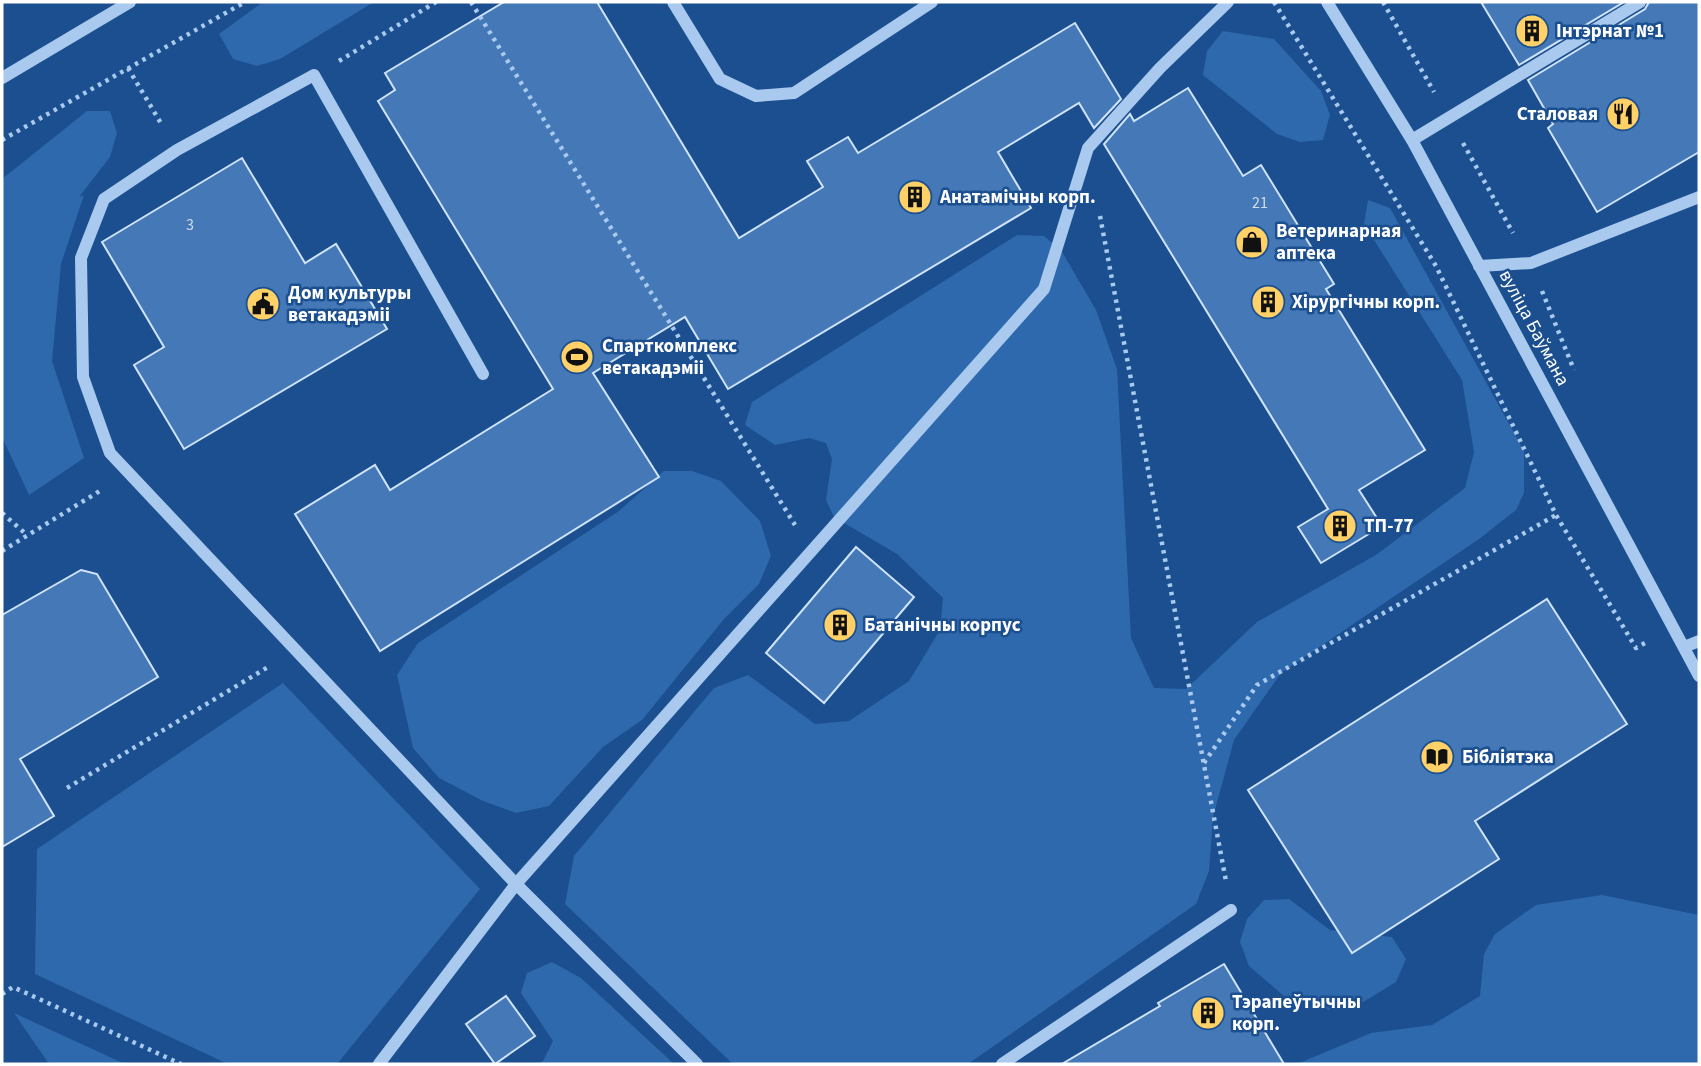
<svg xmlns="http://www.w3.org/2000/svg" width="1701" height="1066" font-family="'Source Sans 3',sans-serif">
<rect width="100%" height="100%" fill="#1b4f8f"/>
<g fill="#2e69ad">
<path d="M263 2H374L280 59 257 66 233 59 219 34Z"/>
<path d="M1223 31 1274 39 1321 91 1330 115 1323 140 1300 142 1277 134 1203 75 1207 51Z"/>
<path d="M87 111H110L117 133 110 157 79 197 84 195 61 264 52 361 84 458 29 495 2 437V179Z"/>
<path d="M1368 200 1390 208 1524 451V493L1516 510 1479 539 1281 673 1234 740 1213 817 1209 871 1196 904 968 1064H733L565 904 574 856 714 688 748 675 815 724 849 721 909 681 940 630 943 598 897 554 834 517 826 500 832 459 826 443 809 438 775 445 745 425 752 402 1017 235 1044 236 1061 250 1096 310 1117 369 1131 638 1154 688 1186 689 1257 622 1376 555 1465 488 1474 452 1462 380 1364 224Z"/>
<path d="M664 471H692L721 481 760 521 771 556 759 584 724 619 642 720 603 747 549 806 516 813 483 801 439 778 413 748 397 675 418 643 619 511Z"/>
<path d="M283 683 480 889 337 1064H228L35 974 37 849Z"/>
<path d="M1602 895 1699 915V1064H1297L1371 1033 1432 1025 1480 996 1484 954 1495 934 1536 905Z"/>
<path d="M1289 899 1330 930 1392 937 1406 959 1396 982 1355 1007 1330 1010 1285 997 1249 966 1240 942 1247 919 1264 900Z"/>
<path d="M552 962 581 978 674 1064H537L543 1061 553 1041 521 993 527 973Z"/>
<path d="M14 1013 125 1064H49Z"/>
</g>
<g fill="#4478b7" stroke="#cfe3fa" stroke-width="2">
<path d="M504 2H597L739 238 823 187 807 161 848 137 858 153 1075 23 1121 99 1094 128 1079 103 998 152 1031 208 728 389 685 317 593 373 659 477 380 651 295 514 375 465 390 490 553 389 378 101 395 90 385 73Z"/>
<path d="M1481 2H1624L1519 65Z"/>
<path d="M1649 2H1699V152L1597 212 1548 128 1553 124 1528 80 1645 9Z"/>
<path d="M1188 88 1243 176 1261 165 1334 284 1326 289 1425 450 1359 490 1382 526 1321 563 1298 527 1328 509 1104 144 1130 114 1134 121Z"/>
<path d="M242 158 305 263 336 244 387 329 184 449 134 365 164 347 102 242Z"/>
<path d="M856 547 914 597 824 703 766 653Z"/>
<path d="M81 570 97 574 158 677 20 759 54 816 2 847V615Z"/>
<path d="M1547 599 1627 724 1475 821 1499 859 1352 953 1248 790Z"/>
<path d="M1224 964 1284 1064H1062L1160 1006 1158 1003Z"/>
<path d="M506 996 535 1036 495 1064 466 1024Z"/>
</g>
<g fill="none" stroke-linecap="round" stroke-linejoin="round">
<g stroke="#a9c9ee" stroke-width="4.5" stroke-dasharray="3.5 5" stroke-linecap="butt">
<path d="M471 2 795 525"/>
<path d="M1274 2 1436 266 1556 515 1636 648 1645 643"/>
<path d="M1383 2 1434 92"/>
<path d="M339 61 436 2"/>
<path d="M128 68 162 125"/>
<path d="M2 140 245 2"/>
<path d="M1463 143 1513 233"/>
<path d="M1100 216 1226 881"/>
<path d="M1542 291 1574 370"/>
<path d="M2 513 27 535"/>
<path d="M2 551 103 489"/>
<path d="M1204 763 1257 685 1556 515"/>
<path d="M67 788 268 667"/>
<path d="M2 994 13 987 181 1064"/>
</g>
<g stroke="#a9c9ee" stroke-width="12">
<path d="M673 2 720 79 756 96 794 93 932 2"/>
<path d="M1327 2 1412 140 1699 676"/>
<path d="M2 78 130 2"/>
<path d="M1412 140 1640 2"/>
<path d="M1479 266 1531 263 1699 197"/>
<path d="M483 374 314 75 177 150 104 199 81 258 83 377 110 453 516 884 697 1064"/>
<path d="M1684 647 1699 641"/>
<path d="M379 1064 516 884 1044 289 1088 148 1160 68 1228 2"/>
<path d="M1002 1064 1231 910"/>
</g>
</g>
<defs>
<symbol id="building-disc" viewBox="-11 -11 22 22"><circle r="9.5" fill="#ffd166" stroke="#1b4f8f"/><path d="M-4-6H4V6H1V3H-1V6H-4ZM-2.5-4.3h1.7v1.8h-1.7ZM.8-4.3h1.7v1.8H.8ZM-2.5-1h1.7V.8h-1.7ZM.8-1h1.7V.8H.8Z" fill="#111"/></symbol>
<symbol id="restaurant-disc" viewBox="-11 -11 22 22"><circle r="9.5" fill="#ffd166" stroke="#1b4f8f"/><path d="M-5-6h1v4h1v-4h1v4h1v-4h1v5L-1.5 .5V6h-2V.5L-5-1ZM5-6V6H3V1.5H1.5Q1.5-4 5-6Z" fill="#111"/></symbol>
<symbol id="shop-disc" viewBox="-11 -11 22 22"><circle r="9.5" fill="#ffd166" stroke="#1b4f8f"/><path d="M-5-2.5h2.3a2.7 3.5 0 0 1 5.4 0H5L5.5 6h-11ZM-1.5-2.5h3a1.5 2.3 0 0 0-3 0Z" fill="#111"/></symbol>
<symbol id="civic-disc" viewBox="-11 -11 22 22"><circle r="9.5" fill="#ffd166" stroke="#1b4f8f"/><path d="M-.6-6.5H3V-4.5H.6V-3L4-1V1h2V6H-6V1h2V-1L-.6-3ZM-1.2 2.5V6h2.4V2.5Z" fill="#111"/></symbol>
<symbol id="stadium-disc" viewBox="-11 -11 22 22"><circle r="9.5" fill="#ffd166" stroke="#1b4f8f"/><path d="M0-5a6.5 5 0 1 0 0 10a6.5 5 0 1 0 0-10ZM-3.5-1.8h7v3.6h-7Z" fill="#111"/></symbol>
<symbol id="library-disc" viewBox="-11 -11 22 22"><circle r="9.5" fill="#ffd166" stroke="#1b4f8f"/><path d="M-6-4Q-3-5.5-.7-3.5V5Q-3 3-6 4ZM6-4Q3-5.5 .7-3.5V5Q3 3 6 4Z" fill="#111"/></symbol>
</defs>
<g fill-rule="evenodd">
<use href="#building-disc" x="1513" y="12" width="38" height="38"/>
<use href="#restaurant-disc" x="1604" y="95" width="38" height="38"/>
<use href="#building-disc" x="896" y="178" width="38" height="38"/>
<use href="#shop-disc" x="1233" y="223" width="38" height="38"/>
<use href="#building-disc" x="1249" y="283" width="38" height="38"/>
<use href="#civic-disc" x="244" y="285" width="38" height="38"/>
<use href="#stadium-disc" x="558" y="338" width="38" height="38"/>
<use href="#building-disc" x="1321" y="507" width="38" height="38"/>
<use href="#building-disc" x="821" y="606" width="38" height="38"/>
<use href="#library-disc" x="1418" y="738" width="38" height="38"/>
<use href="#building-disc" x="1189" y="994" width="38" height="38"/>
</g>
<g text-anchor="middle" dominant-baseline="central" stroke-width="5" stroke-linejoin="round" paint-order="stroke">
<g font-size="16" fill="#d0dded">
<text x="1260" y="203">21</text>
<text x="190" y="225">3</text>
</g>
<g font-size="19" font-weight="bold" fill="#fff" stroke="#1b4f8f" text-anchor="start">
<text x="1556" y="31">Інтэрнат №1</text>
<text x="1598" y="114" text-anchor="end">Сталовая</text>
<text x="940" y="197">Анатамічны корп.</text>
<text x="1276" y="231">Ветеринарная<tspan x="1276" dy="22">аптека</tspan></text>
<text x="288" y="293">Дом культуры<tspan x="288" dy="22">ветакадэміі</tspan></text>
<text x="1292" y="302">Хірургічны корп.</text>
<text x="602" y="346">Спарткомплекс<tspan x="602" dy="22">ветакадэміі</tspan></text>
<text x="1364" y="526">ТП-77</text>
<text x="864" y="625">Батанічны корпус</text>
<text x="1462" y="757">Бібліятэка</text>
<text x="1232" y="1002">Тэрапеўтычны<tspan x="1232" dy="22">корп.</tspan></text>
</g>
<g font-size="19" fill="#fff" stroke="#1b4f8f">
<text transform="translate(1534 328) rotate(62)">вуліца Баўмана</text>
</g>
</g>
<rect width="1701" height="1066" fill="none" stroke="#ffffff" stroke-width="7"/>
</svg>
